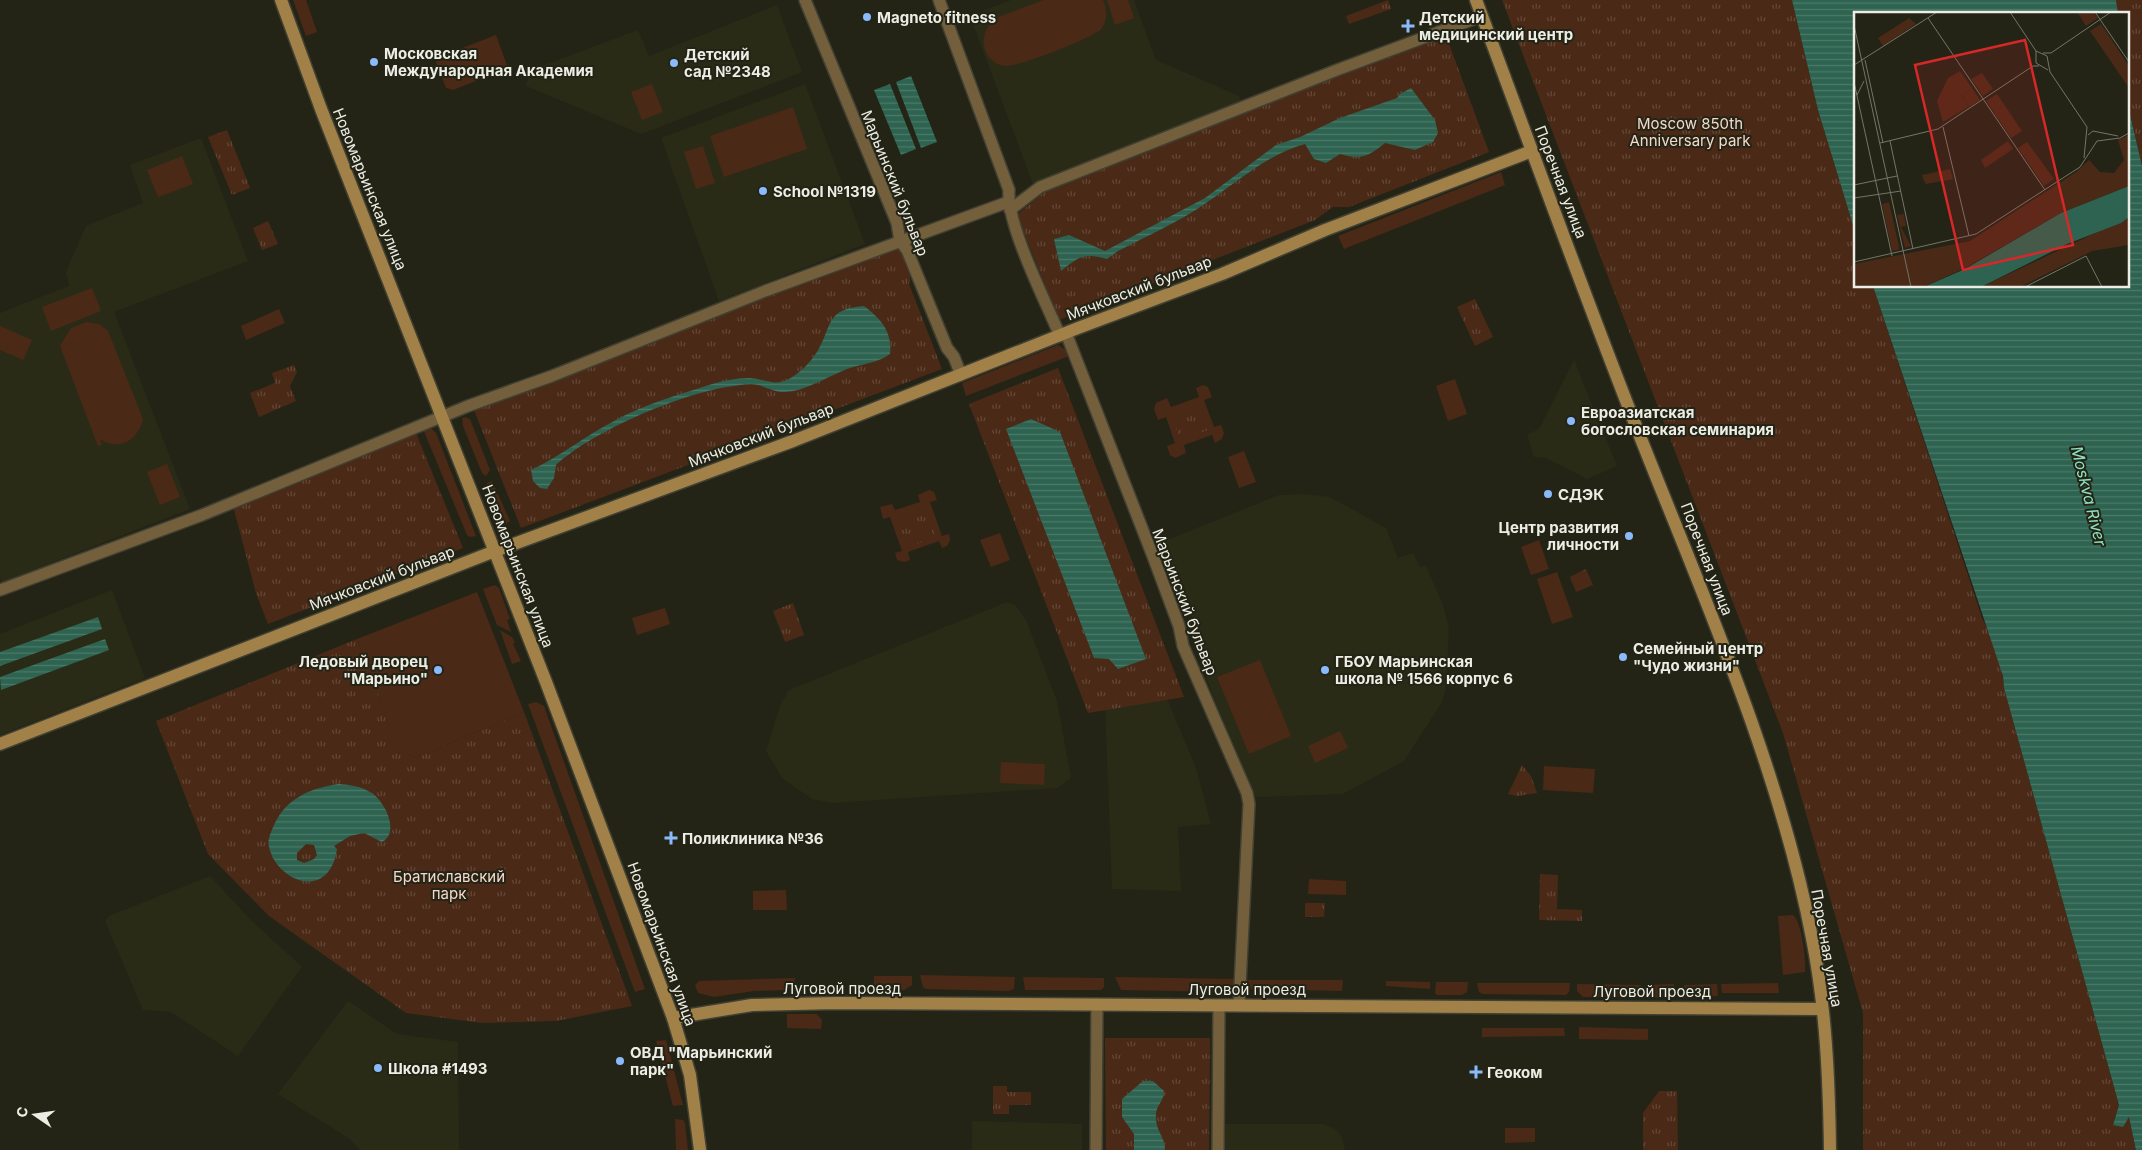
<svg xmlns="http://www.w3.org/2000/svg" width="2142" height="1150" font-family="Inter,sans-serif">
<defs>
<pattern id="park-tufts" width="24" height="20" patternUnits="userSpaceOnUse" patternTransform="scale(1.25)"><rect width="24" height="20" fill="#4a2916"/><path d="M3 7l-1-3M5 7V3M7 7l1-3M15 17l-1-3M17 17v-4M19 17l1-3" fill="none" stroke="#644838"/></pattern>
<pattern id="water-rules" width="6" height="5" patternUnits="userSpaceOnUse" patternTransform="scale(1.25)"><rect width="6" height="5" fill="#2d6350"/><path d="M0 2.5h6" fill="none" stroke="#4c7a69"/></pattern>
</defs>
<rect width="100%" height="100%" fill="#242416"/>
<g fill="#2a2b16">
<path d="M1011 0H1134L1156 60 1239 96 1241 105 1033 184 970 16Z"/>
<path d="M777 5 802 72 641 134 526 86 531 70 638 30 649 56Z"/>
<path d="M805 84 865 244 719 301 661 138Z"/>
<path d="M201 138 248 261 114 312 190 509 2 582 0 577V313L69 286 66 272 86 226 143 203 130 165Z"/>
<path d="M1574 360 1617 466 1587 479 1546 458 1534 457 1527 435 1539 429Z"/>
<path d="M1303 494 1330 497 1386 528 1398 558 1413 553 1420 567 1426 566 1443 605 1449 628 1446 688 1442 702 1404 761 1343 794 1256 797 1215 701 1192 638 1199 635 1162 542 1279 495Z"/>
<path d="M112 590 145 678 0 735V634Z"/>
<path d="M1007 602 1016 606 1026 620 1057 701 1071 778 1057 788 832 803 812 799 782 778 766 751 780 706 789 690Z"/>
<path d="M1167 699 1196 768 1211 824 1178 827 1181 891 1112 889 1105 706Z"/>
<path d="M210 876 250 919 302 967 238 1056 171 1012 143 1010 105 921 109 916Z"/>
<path d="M348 1001 397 1034 458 1042 459 1150H360L350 1139 278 1094Z"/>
<path d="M972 1121 1082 1124V1150H972Z"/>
<path d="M1225 1124H1323L1335 1129 1342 1137 1345 1150H1225Z"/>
</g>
<g fill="#4a2916">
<path d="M293 0H306L317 32 306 36Z"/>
<path d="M1044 0H1103C1107 9 1108 21 1101 29 1095 37 1016 68 1005 66 983 63 977 37 992 22L990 20Z"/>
<path d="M1107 0H1128L1134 18 1115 25Z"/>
<path d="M496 35 508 68 453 90 446 88 436 62 439 57Z"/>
<path d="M652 84 663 112 642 120 631 92Z"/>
<path d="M793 107 807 149 724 177 710 136Z"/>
<path d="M703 146 715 183 696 189 684 152Z"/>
<path d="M182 156 193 184 158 197 147 170Z"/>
<path d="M1501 172 1505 185 1344 249 1338 236Z"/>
<path d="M92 288 101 311 51 331 42 307Z"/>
<path d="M279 309 285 323 246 340 241 326Z"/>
<path d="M86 322 99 324 108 331 143 419C138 440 120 452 100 439L102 445 98 446 60 346 71 328Z"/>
<path d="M0 326 32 340 23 360 0 350Z"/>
<path d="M1058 345 1066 350 1069 356 966 396 962 383Z"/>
<path d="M1455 379 1467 414 1448 421 1436 386Z"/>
<path d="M1203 385 1208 387 1212 397 1204 400 1214 427 1221 425 1224 433 1222 439 1215 443 1212 435 1184 445 1186 453 1175 458 1170 455 1167 446 1175 443 1166 417 1158 420 1154 409 1156 403 1167 398 1171 407 1199 397 1196 388Z"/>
<path d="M465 417 470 419 490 470 486 476 482 473 463 426 462 418Z"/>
<path d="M423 429H432L436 433 476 536 470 537 467 535Z"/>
<path d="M1244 451 1256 482 1239 488 1228 457Z"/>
<path d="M167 464 180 497 160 505 147 472Z"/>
<path d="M492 481 510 521 504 525 499 522 486 486 487 483Z"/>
<path d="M929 490 934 492 937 500 930 502 942 536 949 534 950 540 947 546 942 548 939 541 908 552 910 560 904 562 897 560 895 553 902 551 890 517 883 519 880 507 892 504 895 510 920 502 918 495Z"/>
<path d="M1000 533 1010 560 991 567 980 540Z"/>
<path d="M1539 540 1549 569 1531 575 1521 547Z"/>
<path d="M1557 572 1573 617 1552 624 1537 579Z"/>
<path d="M495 585 499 588 510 619 507 620 511 632 497 625 483 589Z"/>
<path d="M477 592 524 712 415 758 398 749 357 639Z"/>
<path d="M665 608 670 624 637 635 632 618Z"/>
<path d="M500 630 512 637 515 642 513 644 521 661 512 664Z"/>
<path d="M1260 660 1291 736 1249 754 1217 677Z"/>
<path d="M536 702 544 706 645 989 635 992 528 704Z"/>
<path d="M1340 731 1348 748 1315 763 1308 746Z"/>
<path d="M1001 762 1045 764 1044 785 1000 783Z"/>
<path d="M1544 766 1595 769 1593 793 1543 790Z"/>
<path d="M1309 879 1346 881V895L1308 894Z"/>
<path d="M786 890 787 910H753V891Z"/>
<path d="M1793 915C1802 923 1806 959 1805 972L1783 975 1778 916Z"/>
<path d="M920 975 1015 977 1014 989 1008 991 926 989 923 987Z"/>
<path d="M874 976H912V985L904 990 874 991Z"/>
<path d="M1023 977 1104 978V987L1101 990H1025Z"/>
<path d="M1115 977 1235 979 1231 992 1121 990Z"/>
<path d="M795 978 794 987 788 990 754 991 714 997 698 993 695 985 699 981Z"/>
<path d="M1246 980H1343L1342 991 1250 989Z"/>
<path d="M1386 981 1430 982V989L1386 986Z"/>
<path d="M1436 982H1468L1467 992 1462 995H1437L1435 993Z"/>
<path d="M1477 983H1570L1569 992 1566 995 1483 994 1479 992Z"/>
<path d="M1778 983 1779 993H1722L1721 984Z"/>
<path d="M1577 984 1641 985 1640 993 1636 997H1583L1577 991Z"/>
<path d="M1674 984 1673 997 1648 998V985Z"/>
<path d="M1717 984 1718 996 1684 998V985Z"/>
<path d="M787 1014H817L822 1020 821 1029 787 1028Z"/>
<path d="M1579 1027 1648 1029V1040L1579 1039Z"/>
<path d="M1482 1028H1564L1565 1036 1482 1037Z"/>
<path d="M666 1040 682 1101 683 1105 673 1106 656 1041Z"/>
<path d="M675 1119 683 1120 685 1123 688 1150H676Z"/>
<path d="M1505 1128H1535V1142L1505 1143Z"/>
</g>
<g fill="url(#park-tufts)">
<path d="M1388 0 1391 9 1349 24 1346 16Z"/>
<path d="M1502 0H1792L1818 110 1856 235V286H1873L1982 618C1993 639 2003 665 2004 688L2119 1105 2113 1124 2129 1116 2136 1150H1863V1013L1783 733Z"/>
<path d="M2116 0H2142V166L2128 106V14H2118Z"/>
<path d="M1445 33 1489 152 1349 207H1333L1315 220 1059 320 1017 215 1043 193Z"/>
<path d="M227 130 250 188 232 195 208 137Z"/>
<path d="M268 221 278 244 262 250 253 228Z"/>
<path d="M898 246C908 256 912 270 909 284L942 369 521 528 474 410Z"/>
<path d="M1475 299 1493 337 1475 346 1457 307Z"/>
<path d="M294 365 297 372 290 386 296 401 259 417 250 393 275 383 272 373Z"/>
<path d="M1058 368 1184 697 1088 713 969 404Z"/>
<path d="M1199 403 1208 430 1180 440 1171 413Z"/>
<path d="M416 433 463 548 268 624 256 593 233 506Z"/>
<path d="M925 507 936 537 907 547 897 517Z"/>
<path d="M1586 569 1593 585 1576 592 1570 577Z"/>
<path d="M793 603 804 635 785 642 773 611Z"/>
<path d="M357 639 398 748 415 758 524 712 632 1006 556 1021 482 1023 406 1013 269 916 208 854 156 721Z"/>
<path d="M1522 765 1531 776 1537 793 1517 796 1508 794Z"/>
<path d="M1540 874 1558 875 1557 909 1582 910V921L1539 920Z"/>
<path d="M1305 903H1325L1324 917H1305Z"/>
<path d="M1105 1038H1210L1209 1150H1106Z"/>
<path d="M993 1086H1007V1092H1031V1105H1009V1114H993Z"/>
<path d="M1659 1091H1677L1678 1150H1643V1113Z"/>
</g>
<g fill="url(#water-rules)" fill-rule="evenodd">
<path d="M1792 0H2116L2118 14H1856V235L1818 110Z"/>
<path d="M911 76 937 142 921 148 896 82Z"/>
<path d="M890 84 916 149 901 155 874 90Z"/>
<path d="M1411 88 1435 120 1438 133 1433 142 1415 150 1385 143C1368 157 1361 160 1340 154L1326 163 1314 159 1305 144C1266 155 1239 181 1206 203 1179 222 1147 236 1118 251L1107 259C1084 253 1080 256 1061 271L1054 239 1069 235 1105 251 1205 198 1276 145 1300 137 1340 118 1397 98 1400 94Z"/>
<path d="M2128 106 2142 166V1150H2136L2129 1117 2123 1127 2113 1125 2119 1105 2004 688 2003 676 1873 286H2128Z"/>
<path d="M864 306C880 318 893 332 890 354 878 363 861 364 847 369 829 376 802 393 783 392 774 392 766 387 758 385 749 383 736 386 727 387 678 395 593 431 556 465L554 478 547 489 540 488 533 481 531 470C561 456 586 435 616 420 645 404 678 395 709 385 722 381 736 378 750 378 764 379 774 386 787 380 799 374 810 363 817 352 833 325 825 309 864 306Z"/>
<path d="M1031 419 1060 432 1146 659 1118 669 1109 659 1094 658 1006 429Z"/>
<path d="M98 617 102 629 0 666V652Z"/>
<path d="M105 639 109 650 1 690 0 677Z"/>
<path d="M339 784C350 785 360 786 370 792 384 799 401 833 382 842L364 833 350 836 334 846 337 849C329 902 277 882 269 847 267 840 271 832 274 825 286 798 311 788 339 784ZM306 844 314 845 317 855 314 859 304 863 297 860V853Z"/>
<path d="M1143 1081H1153L1164 1091C1164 1101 1156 1106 1156 1114 1155 1132 1165 1135 1165 1150H1134V1134L1122 1117V1099Z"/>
</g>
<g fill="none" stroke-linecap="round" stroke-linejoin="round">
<defs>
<g id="street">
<path d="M805 0 897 223 900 241 907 250 947 348 954 357 961 375"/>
<path d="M939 0 1009 190C1006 224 1046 302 1060 336"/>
<path d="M1010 210 1040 187 1337 70 1482 16"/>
<path d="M1066 333 1154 559 1179 626 1183 646 1247 793 1249 804 1239 1005"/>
<path d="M0 590 202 515 468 406 552 376 765 291 1008 202"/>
<path d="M1096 1150 1097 1004"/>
<path d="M1218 1150 1219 1005"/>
</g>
<g id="secondary">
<path d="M281 0 321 109 546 682 673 1018 690 1075 700 1150"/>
<path d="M1476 0C1528 139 1578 278 1632 416 1698 585 1778 760 1812 938 1826 1008 1829 1079 1830 1150"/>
<path d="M0 744 495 551 793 441 1078 328 1222 274 1325 230 1532 151"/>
<path d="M673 1018 752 1005 836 1003 1822 1009"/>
</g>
</defs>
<use href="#street" stroke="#404033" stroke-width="14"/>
<use href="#secondary" stroke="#404033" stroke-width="15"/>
<use href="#street" stroke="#745f3d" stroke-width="11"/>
<use href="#secondary" stroke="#a28148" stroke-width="12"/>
</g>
<g fill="#8abafc" stroke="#242416" stroke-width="2">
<circle cx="867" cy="17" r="5"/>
<path d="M1405.5 18.5h5v5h5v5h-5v5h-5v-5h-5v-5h5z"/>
<circle cx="374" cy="62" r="5"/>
<circle cx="674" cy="63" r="5"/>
<circle cx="763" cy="191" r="5"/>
<circle cx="1571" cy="421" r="5"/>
<circle cx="1548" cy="494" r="5"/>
<circle cx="1629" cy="536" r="5"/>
<circle cx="1623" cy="657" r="5"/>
<circle cx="438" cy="670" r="5"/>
<circle cx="1325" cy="670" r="5"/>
<path d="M668.5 830.5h5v5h5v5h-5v5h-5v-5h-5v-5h5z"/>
<circle cx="620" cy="1061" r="5"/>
<circle cx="378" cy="1068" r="5"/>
<path d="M1473.5 1064.5h5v5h5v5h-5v5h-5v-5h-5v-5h5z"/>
</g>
<g text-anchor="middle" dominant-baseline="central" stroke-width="4" stroke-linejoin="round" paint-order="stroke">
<g font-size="15" font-weight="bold" fill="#ecede4" stroke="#242416" text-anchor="start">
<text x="877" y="17">Magneto fitness</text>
<text x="1419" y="17">Детский<tspan x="1419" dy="17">медицинский центр</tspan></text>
<text x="384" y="53">Московская<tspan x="384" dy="17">Международная Академия</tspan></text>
<text x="684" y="54">Детский<tspan x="684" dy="17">сад №2348</tspan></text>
<text x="773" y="191">School №1319</text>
<text x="1581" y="412">Евроазиатская<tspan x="1581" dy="17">богословская семинария</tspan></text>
<text x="1558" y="494">СДЭК</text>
<text x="1619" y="527" text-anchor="end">Центр развития<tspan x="1619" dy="17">личности</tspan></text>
<text x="1633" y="648">Семейный центр<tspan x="1633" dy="17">"Чудо жизни"</tspan></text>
<text x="428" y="661" text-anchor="end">Ледовый дворец<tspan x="428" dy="17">"Марьино"</tspan></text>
<text x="1335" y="661">ГБОУ Марьинская<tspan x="1335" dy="17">школа № 1566 корпус 6</tspan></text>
<text x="682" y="838">Поликлиника №36</text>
<text x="630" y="1052">ОВД "Марьинский<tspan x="630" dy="17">парк"</tspan></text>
<text x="388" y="1068">Школа #1493</text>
<text x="1487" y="1072">Геоком</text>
</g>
<g font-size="15" fill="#f5d8c9" stroke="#242416">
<text x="1690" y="123">Moscow 850th<tspan x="1690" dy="17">Anniversary park</tspan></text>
<text x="449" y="876">Братиславский<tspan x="449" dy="17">парк</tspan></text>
</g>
<g font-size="15" fill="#ecede4" stroke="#242416">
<text transform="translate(1561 182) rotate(69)">Поречная улица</text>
<text transform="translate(895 183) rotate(68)">Марьинский бульвар</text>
<text transform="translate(370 189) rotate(68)">Новомарьинская улица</text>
<text transform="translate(1139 288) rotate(-21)">Мячковский бульвар</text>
<text transform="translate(761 435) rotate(-21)">Мячковский бульвар</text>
<text transform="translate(1707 559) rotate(69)">Поречная улица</text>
<text transform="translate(518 566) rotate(69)">Новомарьинская улица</text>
<text transform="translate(382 578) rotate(-21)">Мячковский бульвар</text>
<text transform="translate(1185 602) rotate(69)">Марьинский бульвар</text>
<text transform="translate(662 944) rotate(70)">Новомарьинская улица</text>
<text transform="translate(1827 948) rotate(80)">Поречная улица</text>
<text x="842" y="988">Луговой проезд</text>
<text x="1247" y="989">Луговой проезд</text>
<text x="1652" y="991">Луговой проезд</text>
</g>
<g font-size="16" font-style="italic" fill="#8be2c2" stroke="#242416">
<text transform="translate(2089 496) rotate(76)">Moskva River</text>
</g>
</g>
<g transform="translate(1854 12)">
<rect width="275" height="275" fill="#242416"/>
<path d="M118 76 126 88 88 112 115 94 108 84ZM35 190 45 234V238L38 239 28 192ZM50 202 52 214 47 215 57 234 51 236 43 203Z" fill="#4a2916"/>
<path d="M223 0H239L244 6 232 14ZM55 6 62 12 29 34 24 26ZM247 12 275 54V76L236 19ZM106 59 118 76 108 84 115 94 89 110 83 89 94 66ZM128 61 139 77 129 84 117 67ZM143 82 168 119 157 126 132 89ZM275 123V174L207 201 111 256 70 275H0V252L116 229 222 160 235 148 246 160 260 161 270 148 264 128ZM154 129 159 137 131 156 127 148ZM173 130 200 167 190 174 164 136ZM96 157 99 167 72 172 69 167 68 163ZM275 205V233L238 239 166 275H127Z" fill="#4a2916"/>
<path d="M275 174V205L267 211 213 232 127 275H70L111 257 207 201Z" fill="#2d6350"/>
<path fill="none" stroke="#747468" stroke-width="1" d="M156 0 182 39 193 44 196 60 233 115 230 146M241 0 275 50M74 6 191 178M0 13 57 275M182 39V51L194 58M189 41H197L257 0M11 48 29 131M0 53 83 0M0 70 38 244M3 83 10 69M89 115 115 224M234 123 239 119 264 124M36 129 59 237M26 131 84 117 179 54H185M0 173 43 164M0 186 47 179M0 250 122 222 226 155 243 129 266 126 275 121M171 275 232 244 248 275"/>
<path fill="#d62828" fill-opacity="0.15" stroke="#d62828" stroke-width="2.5" d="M171 28 219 233 109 258 61 53Z"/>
<rect width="275" height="275" fill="none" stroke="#ecede4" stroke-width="2.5"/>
</g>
<g transform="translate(35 1115) rotate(283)" stroke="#242416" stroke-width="4" paint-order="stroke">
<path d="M0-4L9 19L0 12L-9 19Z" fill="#ecede4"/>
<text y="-8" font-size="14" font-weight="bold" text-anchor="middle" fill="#ecede4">С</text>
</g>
</svg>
